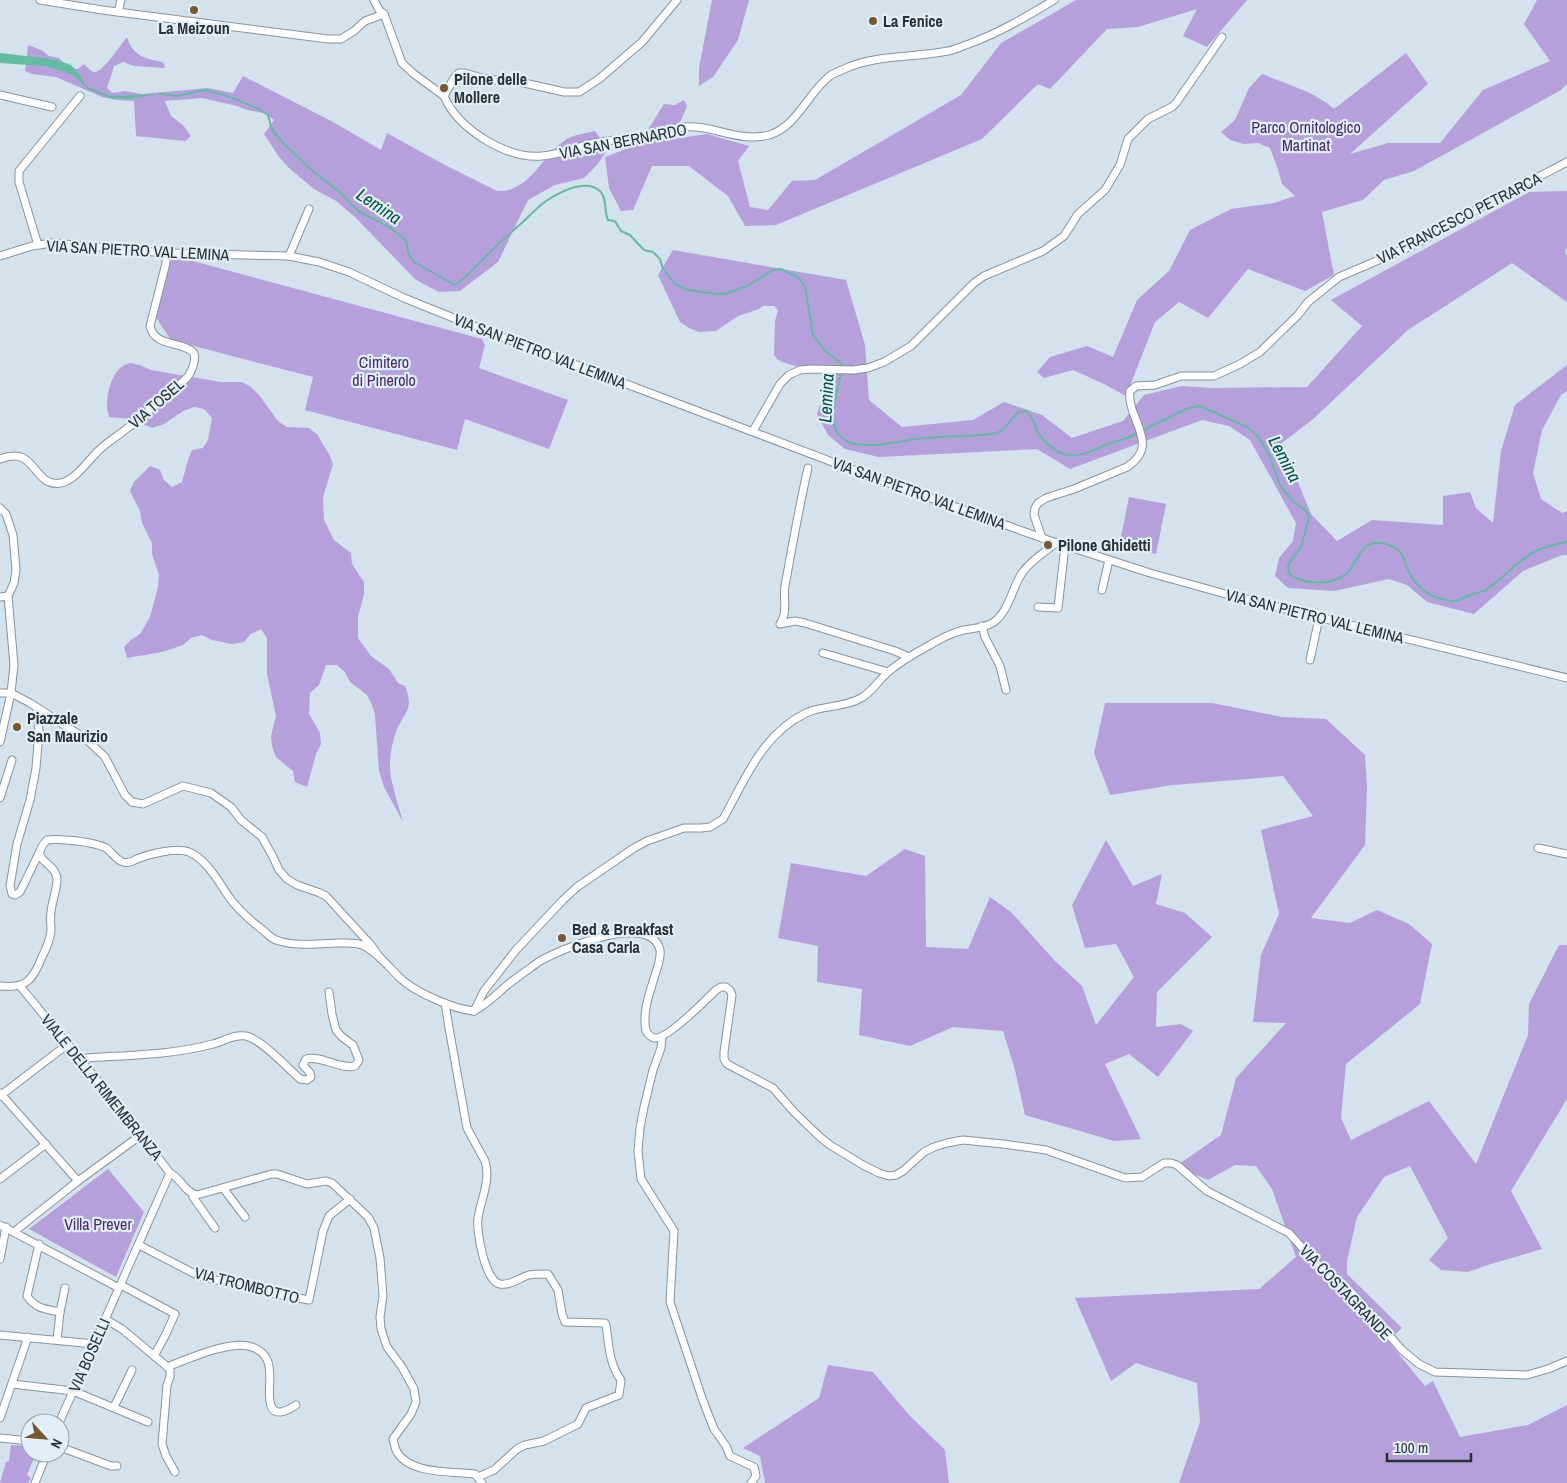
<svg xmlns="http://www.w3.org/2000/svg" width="1567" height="1483" font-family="'Archivo Narrow',sans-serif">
<rect width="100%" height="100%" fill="#d3e2ec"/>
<g fill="#b6a0dc">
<path d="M712 0H749L738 40 713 77 699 86V68Z"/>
<path d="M1076 0H1247L1207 47 1183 36 1197 9 1138 27 1107 29 1050 89 1038 84 982 139 776 225 745 226 728 196 689 166H652L633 210 621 211 609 188 605 157 639 144 664 104 675 105 684 100 687 106 673 139 707 134 749 146 738 161 750 207 768 210 792 181 815 180 961 95 1001 43Z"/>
<path d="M1537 0H1567V84L1561 90 1414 171 1384 180 1363 200 1322 212 1334 275 1305 291 1248 269 1208 318 1179 302 1155 322 1126 396 1104 384 1073 370 1044 378 1037 372 1050 357 1087 346 1113 357 1137 300 1169 271 1190 230 1231 209 1274 203 1295 196 1282 184 1278 169 1270 148 1258 143 1244 144 1230 140 1221 132 1235 120 1249 88 1262 74C1287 85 1314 91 1334 109L1406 53 1428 84 1350 154 1388 143H1440L1483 90 1550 61 1524 24Z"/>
<path d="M127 37C132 55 145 59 162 62L165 65 164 68 134 66 123 62 114 66 107 88 113 93 125 91 142 94 208 88 233 93 243 76 335 123 381 150 387 133 441 163 497 191C532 193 544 149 571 137 578 134 587 133 595 131L608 149 597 165 584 178 555 185 528 200 498 262 460 291 439 292 416 280 356 218 336 201 314 189 289 168 279 157 264 134 274 120 264 113 247 110 237 106 202 98 165 101 171 116 183 125 191 136 185 141 136 136 134 101 116 100 102 97 56 77 32 74 25 71 28 45 43 51 49 56 59 58 69 68 78 69 84 64C87 67 90 71 94 72 102 74 121 44 127 37Z"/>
<path d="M1567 191V248L1565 251 1567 256V302L1512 263 1408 330 1312 420 1282 443 1311 514 1337 541 1372 520 1443 525V496L1470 492 1476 508 1493 523 1501 451 1515 405 1567 365V391L1561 395 1542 430 1533 473 1541 499 1562 513 1567 511V555H1562L1523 571 1474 614 1427 602 1407 585 1389 579 1334 591 1288 588 1275 576 1279 558 1293 541 1296 523 1250 440 1229 426 1202 420 1070 469 1037 449 879 457 845 449 828 435 817 414 830 376 782 362 777 359 774 355 775 321 778 310 774 306H763L759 309 738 316 716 331 699 332 689 328 680 322 658 275 673 250 846 280 865 345 869 400 902 427 973 420 1004 402 1042 415 1072 438 1123 421 1144 395 1182 386 1212 388 1307 387 1362 326 1331 300 1529 192Z"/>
<path d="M178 257 482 339 485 345 479 368 568 400 549 449 465 419 457 450 305 410 313 377 171 340 155 316 171 260Z"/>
<path d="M130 363 140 365 151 370 221 382H242L251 387 259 395 278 421 287 427 309 428 318 435 323 445 329 454 333 464 323 497 324 520 334 540 351 553 352 564 364 582V595L358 616V638L371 656 389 669 398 683 405 686C414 709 406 710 397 729 393 740 390 753 390 764 389 779 399 806 403 822L384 787 379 771 375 715 372 705 367 695 350 682 345 672 337 665H326L319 685 310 693 309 714 320 733 321 744 316 754 307 787 295 782 293 771 276 757 272 746 271 736 276 716 267 674V638L261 629 251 634 244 642 232 644 212 640 202 635 191 638 183 645 162 652 127 658 124 647 131 640 140 634 150 617 158 587 159 575 152 554V543L142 523 140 511 130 491 134 482 150 466 160 470 164 480 172 487 182 482 188 460 192 450 203 448 208 440 212 418 204 409 194 407 183 411 164 424 152 428 131 419 109 417C104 403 109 380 119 369 122 366 126 364 130 363Z"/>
<path d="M1129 497 1166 504 1156 554 1119 547Z"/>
<path d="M1105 703H1212L1282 717 1326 719 1365 755 1367 786 1365 845 1311 918 1350 923 1377 910 1409 924 1432 944 1420 1004 1346 1064 1341 1118 1351 1140 1429 1101 1476 1164 1528 1035 1529 1004 1559 945H1567V1099L1511 1191 1542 1249 1491 1264 1468 1272 1441 1270 1429 1260 1448 1238 1410 1166 1384 1177 1357 1217 1347 1261V1274L1402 1328 1388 1341 1425 1386 1433 1381 1460 1437 1528 1425 1567 1405V1483H1179L1200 1422 1197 1383 1136 1363 1111 1381 1075 1298 1259 1289 1296 1257 1272 1189 1256 1166 1235 1165 1208 1180 1176 1166 1221 1135 1236 1078 1286 1023 1253 1022 1261 955 1279 914 1261 830 1313 816 1283 776 1173 785 1110 795 1094 753Z"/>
<path d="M1106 840 1133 886 1162 874 1156 904 1185 913 1212 937 1157 992 1156 1027 1181 1024 1193 1031 1158 1077 1129 1054 1105 1064 1141 1139 1114 1141 1025 1115 1015 1070 1003 1031 953 1027 910 1046 859 1035 862 989 817 982 818 946 778 938 791 863 866 876 905 849 925 856 926 947 968 949 990 897 1011 912 1055 961 1082 986 1096 1025 1134 977 1116 944 1085 948 1072 905Z"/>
<path d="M108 1169 144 1212 116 1277 29 1229Z"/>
<path d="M828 1365 873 1372 908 1414 945 1450 949 1483H765L760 1456 743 1448 819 1398Z"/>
<path d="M11 1445 30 1446V1453H36L27 1475 31 1478 28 1483H0L6 1462 9 1461Z"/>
</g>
<path fill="#61bca2" d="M0 53 43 58 57 60 71 65 80 75 86 86 111 96 161 94 129 99 110 98 88 89 73 75 56 69 44 66 0 63Z"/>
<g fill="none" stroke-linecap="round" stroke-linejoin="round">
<g stroke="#61bca2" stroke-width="2">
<path d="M159 94 177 96 205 90 230 97 259 109 268 115 272 130 285 145 314 172 341 193 358 211 391 228 406 240 409 255 414 262 455 285C467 277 476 266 486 256 499 243 513 231 526 219 532 213 539 206 546 201 560 192 585 178 600 191 607 197 604 212 608 220L615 221 621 231 630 235 644 250 653 252 660 259 663 269 675 284 688 290 717 294 728 293 747 286 773 270 781 269 799 278 805 287 813 335 825 351 841 363 842 367"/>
<path d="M841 372C839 389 827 416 837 432 840 437 846 442 851 443 875 449 901 440 924 438 948 436 972 437 996 433 1010 430 1010 411 1026 411 1035 417 1034 429 1041 437 1072 474 1092 445 1125 439L1186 409 1200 406 1247 427 1258 436 1270 457 1280 485 1293 501 1306 511 1309 518 1301 547 1291 560 1288 566 1289 574C1304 585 1332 586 1347 573 1359 561 1360 540 1382 543 1385 543 1389 545 1393 547 1405 552 1404 564 1410 574 1417 586 1426 595 1439 598 1444 600 1452 602 1458 600 1464 599 1469 594 1476 593 1479 592 1483 592 1486 590 1503 579 1515 562 1534 552 1544 547 1556 544 1567 542"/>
</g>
<defs>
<g id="minor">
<path d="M40 0 102 10 328 39H341L354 31 365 21 384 14 402 63 414 74 444 96"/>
<path d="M374 0 379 10 384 14"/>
<path d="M118 12 121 0"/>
<path d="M0 95 52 107"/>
<path d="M444 96C458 129 506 159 542 156 557 155 572 149 586 145 603 141 621 139 638 137 653 135 668 129 683 127 712 124 739 143 769 135 798 126 808 92 831 75 835 73 840 71 844 69 878 54 913 58 948 51 954 50 960 47 966 45 997 34 1026 17 1054 0"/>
<path d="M444 96 454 78 459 73H465L482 78 496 80H511L564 92H579L599 79 642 42 677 0"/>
<path d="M38 245 19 182V171L80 96"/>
<path d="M0 256 32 246 52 243 166 253 289 256 319 262 349 272 404 298 481 329 872 477 1042 538 1150 573 1240 598 1567 678"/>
<path d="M289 256 309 209"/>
<path d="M753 431 780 384 789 375 800 370 811 369 853 370 868 368 884 362 911 346 974 283 984 276 1043 251 1064 236 1078 214 1105 190 1120 165 1128 139 1148 119 1172 107 1176 103 1222 37"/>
<path d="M0 459C37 444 32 488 61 483 74 481 89 460 98 451 106 443 116 437 125 430 140 418 155 406 169 393 176 387 184 382 189 375 193 368 196 361 194 353 181 340 155 348 150 326L166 263V253"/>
<path d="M808 468C799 507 792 547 785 586 783 599 788 613 780 624L795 621 805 623 895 651 909 657"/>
<path d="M0 508 6 514 13 535 16 570 14 583 8 596 14 665 11 693 30 703 86 739 105 757 125 795 132 802 143 804 183 786 211 793 231 807 241 820 262 837 273 857 279 870 287 879 297 885 320 893 326 896 371 945 381 959"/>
<path d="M1042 538 1034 515 1035 508 1038 503 1046 498 1074 489 1127 467C1162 444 1126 419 1130 391L1136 386 1155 385 1181 376H1214L1240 364 1260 352 1298 315 1308 302 1339 277 1416 244 1451 225 1479 208 1567 162"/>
<path d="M1102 590 1109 560"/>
<path d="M0 597 8 596"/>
<path d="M1038 607 1058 608 1065 546"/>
<path d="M982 626 985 637 1000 666 1006 690"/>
<path d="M823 653 888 672"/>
<path d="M1310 660 1319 618"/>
<path d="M0 693H11L0 742"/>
<path d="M37 708 39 732 36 768 30 800 17 844 10 886 12 894 15 895 20 892 40 851"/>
<path d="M0 798 12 760"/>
<path d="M1538 848 1567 854"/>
<path d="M0 986C26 989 33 980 42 957 46 949 50 940 51 931 51 925 50 918 51 912 52 902 56 892 57 881 58 861 26 862 47 840 60 838 95 842 106 848 112 852 116 860 123 862 130 864 132 861 137 859 149 854 177 847 189 852 207 860 218 881 229 897 238 910 251 921 264 931 268 935 274 940 279 941 299 947 320 943 339 943 347 943 355 942 362 945 375 950 389 967 399 977 414 992 453 1009 474 1011"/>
<path d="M20 986 111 1097 170 1173C181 1178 185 1193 197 1195L272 1174H277L307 1184 326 1181 332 1183 368 1217 374 1228 380 1258 383 1296 380 1317 381 1329 387 1347 402 1367 414 1389 416 1402 411 1414 393 1439C394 1443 395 1447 396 1450 408 1475 452 1471 475 1474L482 1483"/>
<path d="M445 1003 449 1028 467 1128 485 1161C491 1180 481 1199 478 1218 476 1230 485 1282 500 1284 510 1286 519 1278 529 1275 535 1274 542 1274 548 1274L558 1290 562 1314 565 1322 605 1323 606 1325C609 1345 609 1364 621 1380L619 1395 586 1408 578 1424 544 1441 525 1445 517 1449 494 1470 478 1477"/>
<path d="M474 1011C486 1005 496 995 506 986 517 977 529 969 540 961 561 949 651 911 660 950 661 958 658 966 656 972 650 992 642 1011 646 1031 648 1034 651 1038 655 1038 667 1039 706 1000 716 990L721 987H726L730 990 732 995 724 1052V1059L727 1064 773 1088 794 1112 820 1137 830 1145 863 1165 879 1173 889 1176 896 1175 903 1171 924 1152 934 1147 947 1143 963 1140 1003 1144 1046 1150 1125 1178 1142 1177 1164 1163H1171L1177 1165 1207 1191 1289 1233 1316 1263 1353 1294 1402 1350 1419 1364 1435 1372 1527 1375 1548 1369 1567 1361"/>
<path d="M474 1011 484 991 516 950 563 900 577 887 634 848 647 841 684 828H701L710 827 723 819C745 780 762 734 806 713 823 705 844 708 861 698 872 692 879 680 888 672 901 661 915 653 930 645 938 640 948 635 957 632 968 628 984 629 994 622 1009 611 1012 588 1022 573 1031 560 1045 552 1056 543"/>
<path d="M662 1037 661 1048 653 1070 644 1107 640 1128 638 1151 641 1179 674 1231 670 1302 703 1401 714 1429 726 1446 730 1456 754 1467 756 1476 751 1483"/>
<path d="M81 1060 87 1058C129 1055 172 1055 213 1044 224 1041 234 1034 246 1036 261 1039 288 1068 300 1079L307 1080 311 1077 310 1073 303 1065 306 1059C322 1055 340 1070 355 1066L359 1060 353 1045 342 1037 336 1030 332 1014 329 992"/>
<path d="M0 1093 78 1181"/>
<path d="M0 1096 68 1044"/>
<path d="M0 1179 46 1144"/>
<path d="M223 1188 245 1217"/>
<path d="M193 1194V1197L215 1228"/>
<path d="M0 1225 119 1288"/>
<path d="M15 1231 78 1181 141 1135"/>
<path d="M39 1244 27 1296C36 1309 45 1309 60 1312L57 1340"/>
<path d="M139 1245 199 1276 271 1293 309 1300 323 1231 329 1216 350 1199"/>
<path d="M0 1259 6 1227"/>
<path d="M121 1285 175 1314 165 1336 154 1356"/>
<path d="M60 1312 65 1288"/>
<path d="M105 1319 122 1329 170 1369V1377L167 1385 162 1444 166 1456 175 1472"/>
<path d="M0 1335 94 1344"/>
<path d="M167 1367C188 1359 232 1339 252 1347 278 1356 267 1382 270 1401 272 1419 287 1411 296 1405"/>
<path d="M12 1384 73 1391 148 1422"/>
<path d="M114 1407 132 1370"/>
<path d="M0 1418 28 1337"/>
<path d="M59 1423 170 1173"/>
<path d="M0 1438 30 1441"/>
<path d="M60 1447 111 1466H117"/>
<path d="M35 1483 47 1453"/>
</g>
</defs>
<use href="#minor" stroke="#86949d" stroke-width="9"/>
<use href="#minor" stroke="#fff" stroke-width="7"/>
</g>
<g fill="#75582c" stroke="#e0eff9" stroke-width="2">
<circle cx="194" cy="10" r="5"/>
<circle cx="873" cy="21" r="5"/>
<circle cx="444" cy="88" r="5"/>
<circle cx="1048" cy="545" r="5"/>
<circle cx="17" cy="727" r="5"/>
<circle cx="562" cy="938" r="5"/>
</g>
<g text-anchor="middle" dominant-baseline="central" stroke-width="4.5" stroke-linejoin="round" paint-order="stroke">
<g font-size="16" font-weight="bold" fill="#2a3033" stroke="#e0eff9" text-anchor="start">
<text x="883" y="21">La Fenice</text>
<text x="194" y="28" text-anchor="middle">La Meizoun</text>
<text x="454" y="79">Pilone delle<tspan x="454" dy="18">Mollere</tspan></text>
<text x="1058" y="545">Pilone Ghidetti</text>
<text x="27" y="718">Piazzale<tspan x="27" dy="18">San Maurizio</tspan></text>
<text x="572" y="929">Bed &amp; Breakfast<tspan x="572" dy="18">Casa Carla</tspan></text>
</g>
<g font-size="16" fill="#472570" stroke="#e0eff9">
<text x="1306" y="127">Parco Ornitologico<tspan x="1306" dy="18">Martinat</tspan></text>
<text x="384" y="362">Cimitero<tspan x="384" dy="18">di Pinerolo</tspan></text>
<text x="98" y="1224">Villa Prever</text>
</g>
<g font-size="16" fill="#2a3033" stroke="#e0eff9">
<text transform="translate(623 141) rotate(-11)">VIA SAN BERNARDO</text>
<text transform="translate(1459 218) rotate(-27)">VIA FRANCESCO PETRARCA</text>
<text transform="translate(138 250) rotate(3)">VIA SAN PIETRO VAL LEMINA</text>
<text transform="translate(540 351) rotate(21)">VIA SAN PIETRO VAL LEMINA</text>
<text transform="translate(156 403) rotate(-41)">VIA TOSEL</text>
<text transform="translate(919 493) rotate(20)">VIA SAN PIETRO VAL LEMINA</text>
<text transform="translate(1315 616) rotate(14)">VIA SAN PIETRO VAL LEMINA</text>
<text transform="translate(102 1087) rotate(51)">VIALE DELLA RIMEMBRANZA</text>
<text transform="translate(247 1285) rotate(14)">VIA TROMBOTTO</text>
<text transform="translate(1346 1292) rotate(46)">VIA COSTAGRANDE</text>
<text transform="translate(89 1355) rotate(-66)">VIA BOSELLI</text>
</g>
<g font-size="18" font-style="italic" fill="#005241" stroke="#e0eff9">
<text transform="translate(379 206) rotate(34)">Lemina</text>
<text transform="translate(826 398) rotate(-87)">Lemina</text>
<text transform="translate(1285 459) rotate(62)">Lemina</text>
</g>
</g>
<g transform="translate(45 1438) rotate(116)"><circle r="24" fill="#e0eff9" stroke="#97a3aa"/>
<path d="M0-4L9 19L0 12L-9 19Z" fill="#75582c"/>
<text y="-8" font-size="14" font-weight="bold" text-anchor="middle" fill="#2a3033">N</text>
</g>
<path d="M1387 1453v8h84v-8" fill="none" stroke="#2a3033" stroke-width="2.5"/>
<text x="1394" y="1453" font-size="15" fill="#2a3033" stroke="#e0eff9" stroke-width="4" paint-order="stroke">100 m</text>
</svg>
